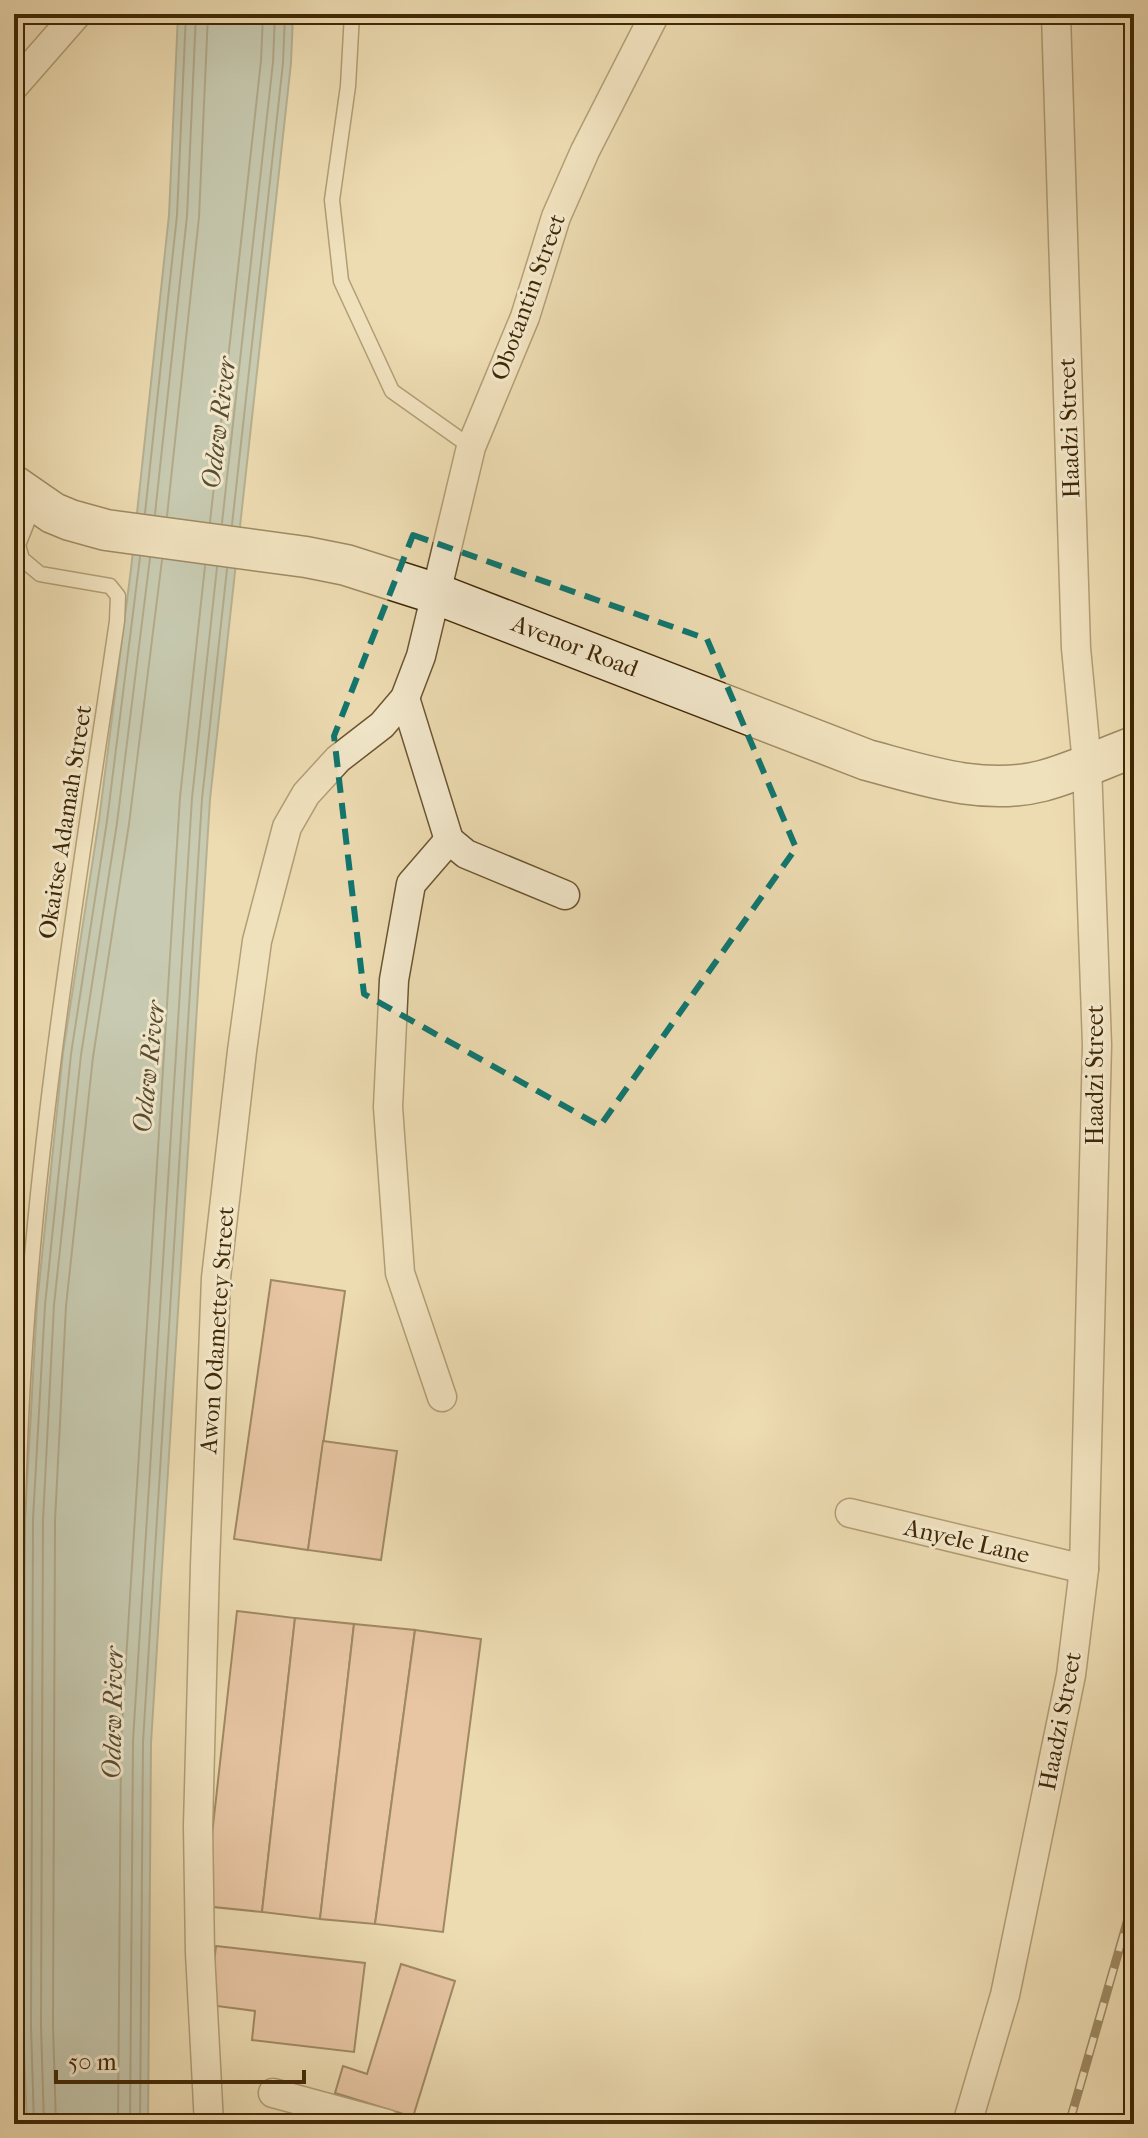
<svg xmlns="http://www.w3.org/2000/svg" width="1148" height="2138" font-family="'IM FELL French Canon',serif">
<rect width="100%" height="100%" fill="#eddbb1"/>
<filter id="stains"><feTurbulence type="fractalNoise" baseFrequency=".0025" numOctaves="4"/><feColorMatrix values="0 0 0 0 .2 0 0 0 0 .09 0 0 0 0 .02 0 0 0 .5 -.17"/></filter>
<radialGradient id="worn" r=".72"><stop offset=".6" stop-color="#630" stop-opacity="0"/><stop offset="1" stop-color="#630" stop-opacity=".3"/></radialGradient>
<path fill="#9bb9b4" stroke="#777f6e" stroke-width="2" d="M178 14H293L291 63 210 799 151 1743 148 2124H27L23 2026 25 1519 37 1304 63 1053 99 820 131 569 169 215Z"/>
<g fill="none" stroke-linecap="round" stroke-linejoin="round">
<g stroke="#6e705c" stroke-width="2">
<path d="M145 513 177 215 186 14"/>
<path d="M155 514 187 216 196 14"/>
<path d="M167 516 199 217 208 14"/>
<path d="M210 522 261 61 263 14"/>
<path d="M222 523 273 62 275 14"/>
<path d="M232 525 283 63 285 14"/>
<path d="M34 2124 31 2026 33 1519 45 1305 71 1054 107 821 140 557"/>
<path d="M44 2124 41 2026 43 1520 54 1305 81 1055 117 823 150 558"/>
<path d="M56 2124 53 2025 55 1520 66 1306 93 1057 129 824 162 560"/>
<path d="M118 2124 121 1741 180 797 205 566"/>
<path d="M130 2124 133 1741 192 798 217 567"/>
<path d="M140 2124 143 1742 202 799 227 569"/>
</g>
</g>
<g fill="#e3ad96" stroke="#402805" stroke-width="2">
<path d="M271 1280 345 1291 308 1550 234 1539Z"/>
<path d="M323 1441 397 1451 381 1560 308 1550Z"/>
<path d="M237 1611 295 1618 262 1912 204 1906Z"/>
<path d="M295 1618 354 1624 320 1919 262 1912Z"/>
<path d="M354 1624 415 1630 375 1924 320 1919Z"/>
<path d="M415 1630 481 1639 443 1932 375 1924Z"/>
<path d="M216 1946 365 1963 354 2052 252 2040 255 2011 209 2005Z"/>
<path d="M401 1964 455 1981 413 2117 335 2093 343 2066 367 2074Z"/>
</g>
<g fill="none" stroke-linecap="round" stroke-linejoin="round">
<defs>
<g id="lane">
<path d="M352 14 348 86 332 200 341 281 392 391 471 447"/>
<path d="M14 1750C16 1621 16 1492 24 1363 39 1114 81 868 117 621L118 596 110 586 40 574 22 559 18 545 34 505"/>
<path d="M14 2087 15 2124"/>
</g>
<g id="street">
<path d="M14 86 77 14"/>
<path d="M405 698 449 840"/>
<path d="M449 840 466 854 565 895"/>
<path d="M442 1397 400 1273 388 1107 394 980 411 884 449 840"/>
<path d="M850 1513 1084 1569"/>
<path d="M273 2093 387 2124"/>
<path d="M209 2124 200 1953 198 1826 205 1565 216 1278 242 1051 257 941 287 827 306 794 338 759 382 725 405 698 421 656 471 447 525 317 556 217 585 151 655 14"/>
<path d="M967 2124 1005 1995 1071 1675 1084 1569 1097 1045 1087 764 1076 648 1056 14"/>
</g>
<path id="secondary" d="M14 486 53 513 70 520 106 530 306 557 346 565 434 593 867 760C923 775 983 796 1042 781 1072 773 1104 758 1134 747"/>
</defs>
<use href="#lane" stroke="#6b5530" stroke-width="17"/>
<use href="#street" stroke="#6b5530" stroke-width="31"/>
<use href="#secondary" stroke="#402805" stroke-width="43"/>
<use href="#lane" stroke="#f3e8cc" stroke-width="14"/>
<use href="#street" stroke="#f3e8cc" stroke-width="28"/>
<use href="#secondary" stroke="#f3e8cc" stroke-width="40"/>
<defs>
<path id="rail" d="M1069 2124 1134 1898"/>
</defs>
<use href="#rail" stroke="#402805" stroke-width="9"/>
<use href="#rail" stroke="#f3e8cc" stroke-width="6" stroke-dasharray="18" stroke-linecap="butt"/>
</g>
<path d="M0 0H1148V2138H0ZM413 535 707 639 796 848 600 1126 364 994 334 736Z" fill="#eddbb1" fill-opacity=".55" fill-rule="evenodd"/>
<path fill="none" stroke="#0f766e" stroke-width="6" stroke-dasharray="16 10" stroke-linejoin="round" d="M413 535 707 639 796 848 600 1126 364 994 334 736Z"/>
<g text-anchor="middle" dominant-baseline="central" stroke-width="6" stroke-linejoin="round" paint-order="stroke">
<g font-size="24" fill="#402805" stroke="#f3e8cc">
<text transform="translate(528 297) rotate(-70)">Obotantin Street</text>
<text transform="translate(1069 428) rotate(-92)">Haadzi Street</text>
<text transform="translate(575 646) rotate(21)">Avenor Road</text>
<text transform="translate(65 822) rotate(-81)">Okaitse Adamah Street</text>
<text transform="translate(1095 1075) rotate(-90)">Haadzi Street</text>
<text transform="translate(217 1330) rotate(-86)">Awon Odamettey Street</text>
<text transform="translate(967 1541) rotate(13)">Anyele Lane</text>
<text transform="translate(1060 1721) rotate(-79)">Haadzi Street</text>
</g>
<g font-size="26" font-style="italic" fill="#574c31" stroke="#f3e8cc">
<text transform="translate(219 423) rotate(-83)">Odaw River</text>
<text transform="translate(149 1067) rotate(-84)">Odaw River</text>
<text transform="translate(113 1713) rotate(-89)">Odaw River</text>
</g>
</g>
<rect width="1148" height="2138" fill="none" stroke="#eddbb1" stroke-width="48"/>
<rect x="16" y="16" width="1116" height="2106" fill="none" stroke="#402805" stroke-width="4"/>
<rect x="24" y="24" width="1100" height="2090" fill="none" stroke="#402805" stroke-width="2"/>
<path d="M56 2070v12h248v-12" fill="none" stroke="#402805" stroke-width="4"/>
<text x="68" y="2070" font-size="24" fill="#402805" stroke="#f3e8cc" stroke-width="6" paint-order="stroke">50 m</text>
<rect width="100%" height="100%" filter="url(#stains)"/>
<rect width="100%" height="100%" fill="url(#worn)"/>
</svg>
